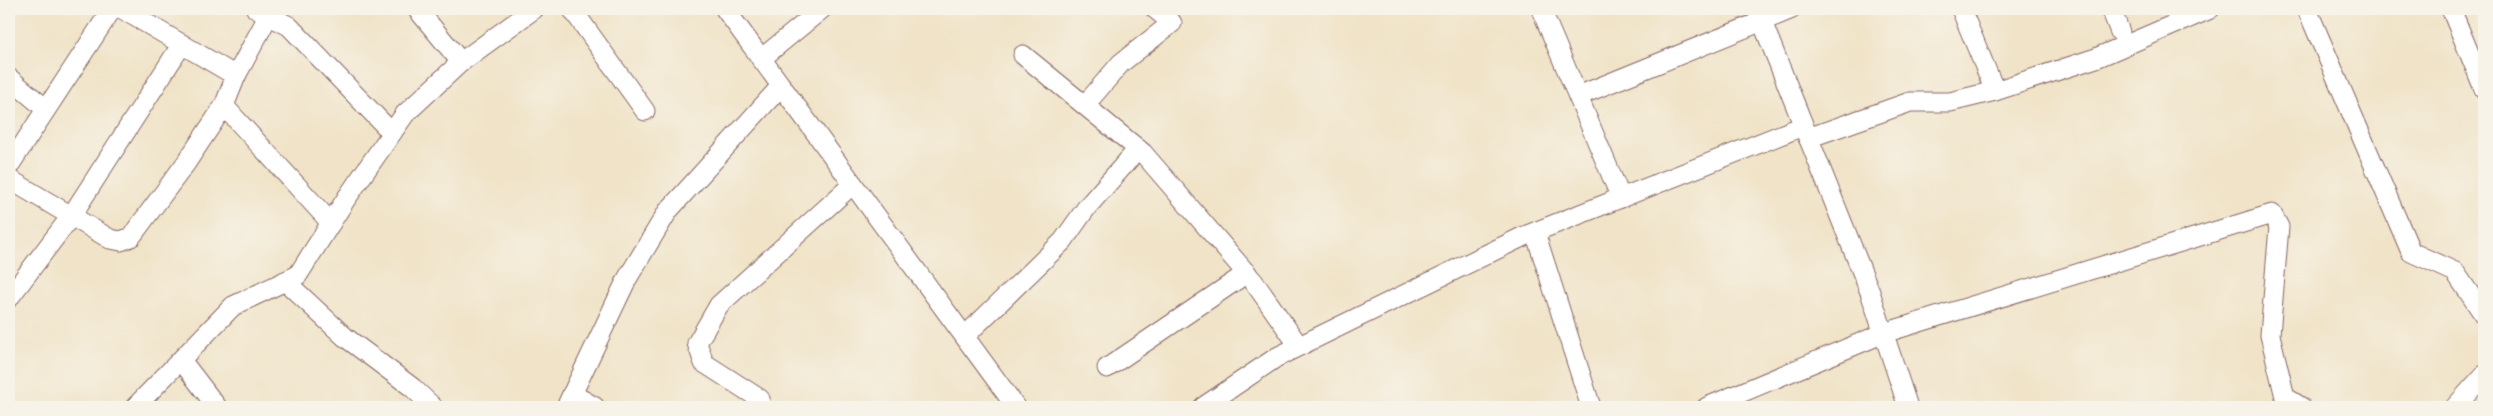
<svg xmlns="http://www.w3.org/2000/svg" width="2493" height="416" font-family="'Patrick Hand',sans-serif">
<rect width="100%" height="100%" fill="#f7f3e8"/>
<filter id="ink" filterUnits="userSpaceOnUse"><feTurbulence type="fractalNoise" baseFrequency=".02" numOctaves="2"/><feDisplacementMap in="SourceGraphic" scale="10" xChannelSelector="R" yChannelSelector="G"/><feConvolveMatrix kernelMatrix="1 2 1 2 8 2 1 2 1" color-interpolation-filters="sRGB"/></filter>
<filter id="wash" filterUnits="userSpaceOnUse"><feTurbulence type="fractalNoise" baseFrequency=".0096" numOctaves="4" result="noise"/><feDisplacementMap in="SourceGraphic" scale="20" xChannelSelector="R" yChannelSelector="G"/><feGaussianBlur stdDeviation="1.12" result="paint"/><feColorMatrix in="noise" values="0 0 0 0 0 0 0 0 0 0 0 0 0 0 0 0 0 1.4 0 .05"/><feComposite in="paint" operator="in"/></filter>
<g filter="url(#wash)">
<rect width="100%" height="100%" fill="#f0e3c7"/>
</g>
<g filter="url(#ink)">
<g fill="none" stroke-linecap="round" stroke-linejoin="round">
<defs>
<g id="minor">
<path d="M122 9 236 76 224 106 331 223"/>
<path d="M256 9 289 26 392 133"/>
<path d="M417 9 461 62"/>
<path d="M572 9 645 111"/>
<path d="M725 9 1016 407"/>
<path d="M1541 9 1621 198"/>
<path d="M1757 9 1870 292 1908 407"/>
<path d="M1961 9 1995 91"/>
<path d="M2111 9 2120 32"/>
<path d="M2307 9 2411 252 2455 272 2484 315"/>
<path d="M2451 9 2484 89"/>
<path d="M1023 55 1143 153 1254 282 1299 346"/>
<path d="M761 59 822 9"/>
<path d="M236 76 272 9"/>
<path d="M9 78 46 109"/>
<path d="M1578 96 1792 9"/>
<path d="M1085 105 1121 63 1172 23 1155 9"/>
<path d="M1808 138 1910 102H1950L1995 91 2096 58 2210 9"/>
<path d="M9 166 112 9"/>
<path d="M9 179 110 239 121 241 131 237 186 163 224 106"/>
<path d="M1535 232 1591 407"/>
<path d="M285 281 345 337 413 388 433 407"/>
<path d="M9 298 72 215 182 44"/>
<path d="M965 336 1063 241 1087 207 1138 149"/>
<path d="M181 360 217 407"/>
<path d="M1107 368 1247 273"/>
<path d="M572 394 595 407"/>
<path d="M760 399 704 363 697 343 719 305 853 184"/>
<path d="M135 407 233 306 298 275 346 199 405 114 461 62 534 9"/>
<path d="M566 407 627 279 668 211 781 86"/>
<path d="M1203 407 1277 357 1522 237 1803 126"/>
<path d="M1707 407 1884 333 2272 214 2279 227 2270 335 2285 397 2301 407"/>
<path d="M2455 407 2484 375"/>
</g>
</defs>
<use href="#minor" stroke="#846462" stroke-width="21"/>
<use href="#minor" stroke="#fff" stroke-width="19"/>
</g>
</g>
<rect width="2493" height="416" fill="none" stroke="#f7f3e8" stroke-width="30"/>
</svg>
